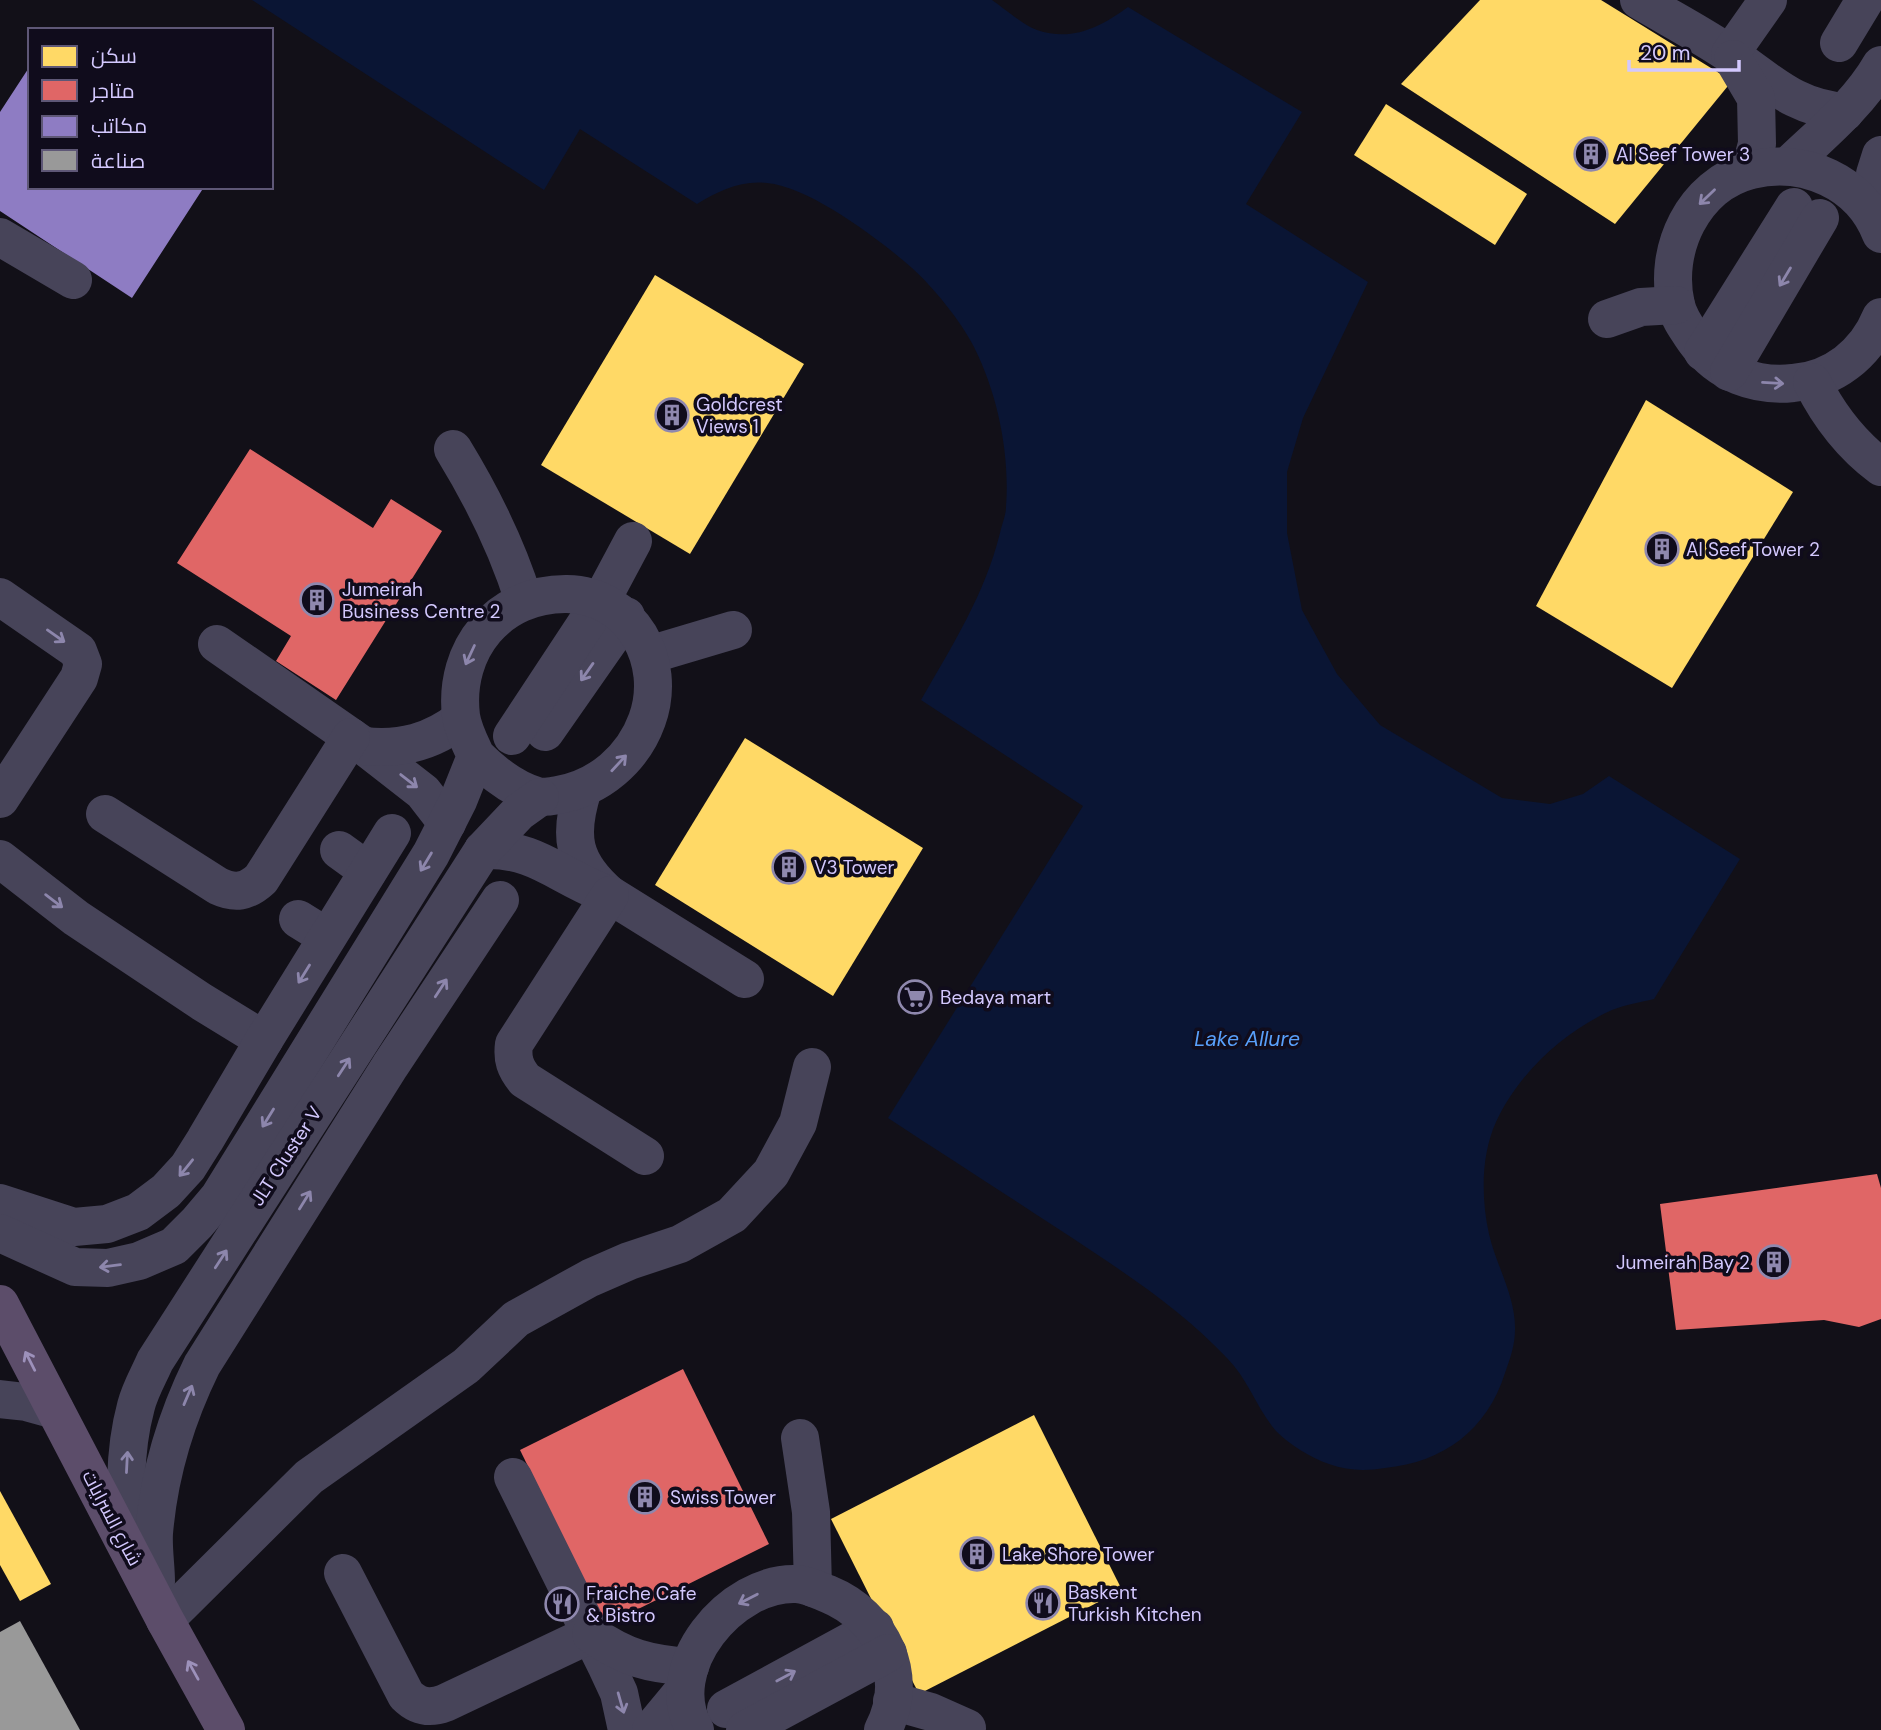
<svg xmlns="http://www.w3.org/2000/svg" width="1881" height="1730" font-family="'DM Sans',Cairo,sans-serif">
<rect width="100%" height="100%" fill="#121018"/>
<path fill="#0a1534" d="M252 0H992C1004 8 1024 26 1037 30 1072 42 1101 27 1128 7L1302 112 1246 204 1368 282 1303 418 1287 472V533L1302 610 1337 674 1380 725 1502 798 1550 804 1583 794 1609 776 1740 859 1654 999C1641 1002 1625 1005 1612 1010 1563 1032 1519 1073 1496 1122 1481 1155 1481 1198 1489 1234 1496 1265 1516 1297 1515 1330 1515 1345 1510 1359 1505 1373 1487 1430 1444 1462 1385 1468 1366 1471 1348 1471 1329 1464 1311 1458 1290 1445 1276 1431 1257 1409 1248 1379 1227 1358 1178 1306 1116 1267 1057 1228 1001 1191 944 1155 888 1118L1083 806 921 700C952 646 985 594 1000 533 1002 524 1006 515 1006 507 1010 454 998 395 974 347 961 321 933 287 912 268 879 239 810 187 767 183 741 180 718 191 697 204L580 129 544 190Z"/>
<g fill="#ffd966">
<path d="M1480 0H1601L1732 81 1615 224 1401 84Z"/>
<path d="M1386 104 1527 194 1495 245 1354 155Z"/>
<path d="M655 275 804 364 690 554 541 465Z"/>
<path d="M1646 400 1793 492 1672 688 1536 606Z"/>
<path d="M745 738 923 848 833 996 655 885Z"/>
<path d="M1034 1415 1122 1590 919 1694 831 1519Z"/>
<path d="M0 1491 51 1584 20 1601 0 1565Z"/>
</g>
<g fill="#e06666">
<path d="M250 449 373 528 391 499 442 531 336 700 276 661 291 636 177 563Z"/>
<path d="M1877 1174 1881 1188V1319L1859 1327 1824 1320 1676 1330 1660 1204Z"/>
<path d="M683 1369 769 1544 606 1625 520 1450Z"/>
</g>
<path fill="#8e7cc3" d="M30 66V187H204L132 298 0 211V112Z"/>
<path fill="#999" d="M20 1621 80 1730H0V1632Z"/>
<g fill="none" stroke-linecap="round" stroke-linejoin="round">
<g stroke="#474459" stroke-width="38">
<path d="M1639 0C1669 18 1702 35 1731 55 1771 82 1794 108 1845 112"/>
<path d="M1839 43 1865 0"/>
<path d="M1730 54 1768 0"/>
<path d="M1733 59 1756 98 1757 144 1750 170"/>
<path d="M1881 155 1875 174V219L1881 218"/>
<path d="M1788 166C1820 135 1858 105 1881 65"/>
<path d="M1881 234C1861 182 1804 157 1751 170 1693 185 1663 250 1676 305 1679 319 1688 330 1696 342 1719 374 1756 387 1793 383 1833 380 1866 354 1881 317"/>
<path d="M0 237 73 280"/>
<path d="M1607 319 1641 307 1676 305"/>
<path d="M1703 352 1794 207"/>
<path d="M1729 372 1820 218"/>
<path d="M1812 382C1829 416 1850 444 1881 467"/>
<path d="M453 449C483 498 507 546 524 601"/>
<path d="M0 597 78 651 83 664 79 678 0 799"/>
<path d="M217 644 364 746 423 792 447 823"/>
<path d="M649 655 733 630"/>
<path d="M545 732 626 616"/>
<path d="M512 736 601 601 633 541"/>
<path d="M364 746C401 750 432 742 461 719"/>
<path d="M583 789C568 836 572 862 610 895L745 979"/>
<path d="M105 814 218 886C235 894 247 892 261 879L351 737"/>
<path d="M339 850 368 871"/>
<path d="M483 850C534 848 556 874 601 892"/>
<path d="M0 859 76 918 202 1002 264 1040"/>
<path d="M610 895 514 1044C512 1059 515 1068 525 1080L645 1156"/>
<path d="M298 919 327 937"/>
<path d="M0 1203 74 1227 107 1224 138 1212 166 1191 188 1167 205 1140 264 1040 392 833"/>
<path d="M0 1233 75 1267 108 1268 139 1261 174 1246 197 1223 219 1197 431 854 458 801 476 756C470 743 463 730 461 716 453 649 499 593 567 594 632 595 668 662 647 720 633 759 599 788 558 795 552 796 544 798 537 796 513 789 494 774 476 756"/>
<path d="M0 1399 26 1402 55 1410"/>
<path d="M800 1438 811 1512 813 1588"/>
<path d="M513 1477 606 1665 619 1693 627 1730"/>
<path d="M130 1552C125 1503 123 1454 136 1406 140 1390 149 1375 155 1361L483 850 519 812 540 797"/>
<path d="M343 1573 406 1695C418 1707 429 1709 445 1703L591 1634"/>
<path d="M156 1582C156 1566 153 1549 154 1533 159 1474 176 1418 202 1365L390 1066 500 900"/>
<path d="M165 1620 309 1477 466 1366 516 1319 590 1278 629 1261 680 1244 732 1215 771 1173 798 1123 812 1067"/>
<path d="M591 1634C625 1658 649 1664 690 1667"/>
<path d="M892 1701 931 1712 967 1728"/>
<path d="M726 1709 875 1628"/>
<path d="M651 1730 685 1689"/>
<path d="M695 1730C659 1668 731 1581 797 1584 808 1585 818 1590 828 1594 882 1616 911 1676 883 1730"/>
<path d="M745 1730 888 1653"/>
</g>
<path stroke="#5c4d6a" stroke-width="38" d="M0 1304 165 1620 226 1730"/>
</g>
<defs><path id="oneway-shaft" d="M-6 0H5M1.5-3L5.5 0L1.5 3" fill="none" stroke-width="1.6" stroke-linecap="round" stroke-linejoin="round" transform="scale(1.75)"/></defs>
<g stroke="#8d86ac">
<use href="#oneway-shaft" transform="translate(1707 197) rotate(136)"/>
<use href="#oneway-shaft" transform="translate(1785 277) rotate(121)"/>
<use href="#oneway-shaft" transform="translate(1773 383) rotate(3)"/>
<use href="#oneway-shaft" transform="translate(56 636) rotate(35)"/>
<use href="#oneway-shaft" transform="translate(470 655) rotate(115)"/>
<use href="#oneway-shaft" transform="translate(587 672) rotate(125)"/>
<use href="#oneway-shaft" transform="translate(619 763) rotate(-47)"/>
<use href="#oneway-shaft" transform="translate(409 781) rotate(38)"/>
<use href="#oneway-shaft" transform="translate(426 862) rotate(121)"/>
<use href="#oneway-shaft" transform="translate(54 901) rotate(37)"/>
<use href="#oneway-shaft" transform="translate(304 974) rotate(122)"/>
<use href="#oneway-shaft" transform="translate(441 988) rotate(-57)"/>
<use href="#oneway-shaft" transform="translate(344 1067) rotate(-57)"/>
<use href="#oneway-shaft" transform="translate(268 1118) rotate(122)"/>
<use href="#oneway-shaft" transform="translate(186 1168) rotate(129)"/>
<use href="#oneway-shaft" transform="translate(305 1200) rotate(-58)"/>
<use href="#oneway-shaft" transform="translate(221 1259) rotate(-57)"/>
<use href="#oneway-shaft" transform="translate(110 1266) rotate(173)"/>
<use href="#oneway-shaft" transform="translate(188 1395) rotate(-67)"/>
<use href="#oneway-shaft" transform="translate(127 1462) rotate(-87)"/>
<use href="#oneway-shaft" transform="translate(748 1599) rotate(153)"/>
<use href="#oneway-shaft" transform="translate(786 1676) rotate(-28)"/>
<use href="#oneway-shaft" transform="translate(621 1703) rotate(74)"/>
</g>
<g stroke="#9d91bb">
<use href="#oneway-shaft" transform="translate(30 1361) rotate(-117)"/>
<use href="#oneway-shaft" transform="translate(193 1670) rotate(-119)"/>
</g>
<defs>
<symbol id="building-ring" viewBox="-11 -11 22 22"><circle r="9.5" fill="#100c1c" stroke="#8f88ae" stroke-width="1.5"/><path d="M-4-6H4V6H1V3H-1V6H-4ZM-2.5-4.3h1.7v1.8h-1.7ZM.8-4.3h1.7v1.8H.8ZM-2.5-1h1.7V.8h-1.7ZM.8-1h1.7V.8H.8Z" fill="#8f88ae"/></symbol>
<symbol id="supermarket-ring" viewBox="-11 -11 22 22"><circle r="9.5" fill="#100c1c" stroke="#8f88ae" stroke-width="1.5"/><path d="M-6-5.5h2.5l.6 2H6L4.5 2H-2.5L-4.4-4H-6ZM-1.5 3.2a1.3 1.3 0 1 0 .1 0ZM3 3.2a1.3 1.3 0 1 0 .1 0Z" fill="#8f88ae"/></symbol>
<symbol id="restaurant-ring" viewBox="-11 -11 22 22"><circle r="9.5" fill="#100c1c" stroke="#8f88ae" stroke-width="1.5"/><path d="M-5-6h1v4h1v-4h1v4h1v-4h1v5L-1.5 .5V6h-2V.5L-5-1ZM5-6V6H3V1.5H1.5Q1.5-4 5-6Z" fill="#8f88ae"/></symbol>
</defs>
<g fill-rule="evenodd">
<use href="#building-ring" x="1572" y="135" width="38" height="38"/>
<use href="#building-ring" x="653" y="396" width="38" height="38"/>
<use href="#building-ring" x="1643" y="530" width="38" height="38"/>
<use href="#building-ring" x="298" y="581" width="38" height="38"/>
<use href="#building-ring" x="770" y="848" width="38" height="38"/>
<use href="#supermarket-ring" x="896" y="978" width="38" height="38"/>
<use href="#building-ring" x="1755" y="1243" width="38" height="38"/>
<use href="#building-ring" x="626" y="1478" width="38" height="38"/>
<use href="#building-ring" x="958" y="1535" width="38" height="38"/>
<use href="#restaurant-ring" x="1024" y="1584" width="38" height="38"/>
<use href="#restaurant-ring" x="543" y="1585" width="38" height="38"/>
</g>
<g text-anchor="middle" dominant-baseline="central" stroke-width="7" stroke-linejoin="round" paint-order="stroke">
<g font-size="19" fill="#d3c8fe" stroke="#100c1c" text-anchor="start">
<text x="1616" y="154">Al Seef Tower 3</text>
<text x="696" y="404">Goldcrest<tspan x="696" dy="22">Views 1</tspan></text>
<text x="1686" y="549">Al Seef Tower 2</text>
<text x="342" y="589">Jumeirah<tspan x="342" dy="22">Business Centre 2</tspan></text>
<text x="814" y="867">V3 Tower</text>
<text x="940" y="997">Bedaya mart</text>
<text x="1750" y="1262" text-anchor="end">Jumeirah Bay 2</text>
<text x="670" y="1497">Swiss Tower</text>
<text x="1002" y="1554">Lake Shore Tower</text>
<text x="1068" y="1592">Baskent<tspan x="1068" dy="22">Turkish Kitchen</tspan></text>
<text x="586" y="1593">Fraiche Cafe<tspan x="586" dy="22">&amp; Bistro</tspan></text>
</g>
<g font-size="19" fill="#d3c8fe" stroke="#100c1c">
<text transform="translate(286 1156) rotate(-57)">JLT Cluster V</text>
<text transform="translate(112 1518) rotate(62)">شارع السرايات</text>
</g>
<g font-size="21" font-style="italic" fill="#59a0fb" stroke="#100c1c">
<text x="1247" y="1039">Lake Allure</text>
</g>
</g>
<rect x="28" y="28" width="245" height="161" fill="#100c1c" stroke="#5e5776" stroke-width="2"/>
<rect x="42" y="46" width="35" height="21" fill="#ffd966" stroke="#5e5776" stroke-width="2"/>
<text x="91" y="63" font-size="21" fill="#d3c8fe">سكن</text>
<rect x="42" y="80" width="35" height="21" fill="#e06666" stroke="#5e5776" stroke-width="2"/>
<text x="91" y="98" font-size="21" fill="#d3c8fe">متاجر</text>
<rect x="42" y="116" width="35" height="21" fill="#8e7cc3" stroke="#5e5776" stroke-width="2"/>
<text x="91" y="133" font-size="21" fill="#d3c8fe">مكاتب</text>
<rect x="42" y="150" width="35" height="21" fill="#999999" stroke="#5e5776" stroke-width="2"/>
<text x="91" y="168" font-size="21" fill="#d3c8fe">صناعة</text>
<path d="M1629 60v10h110v-10" fill="none" stroke="#d3c8fe" stroke-width="3.5"/>
<text x="1640" y="60" font-size="21" fill="#d3c8fe" stroke="#100c1c" stroke-width="5" paint-order="stroke">20 m</text>
</svg>
